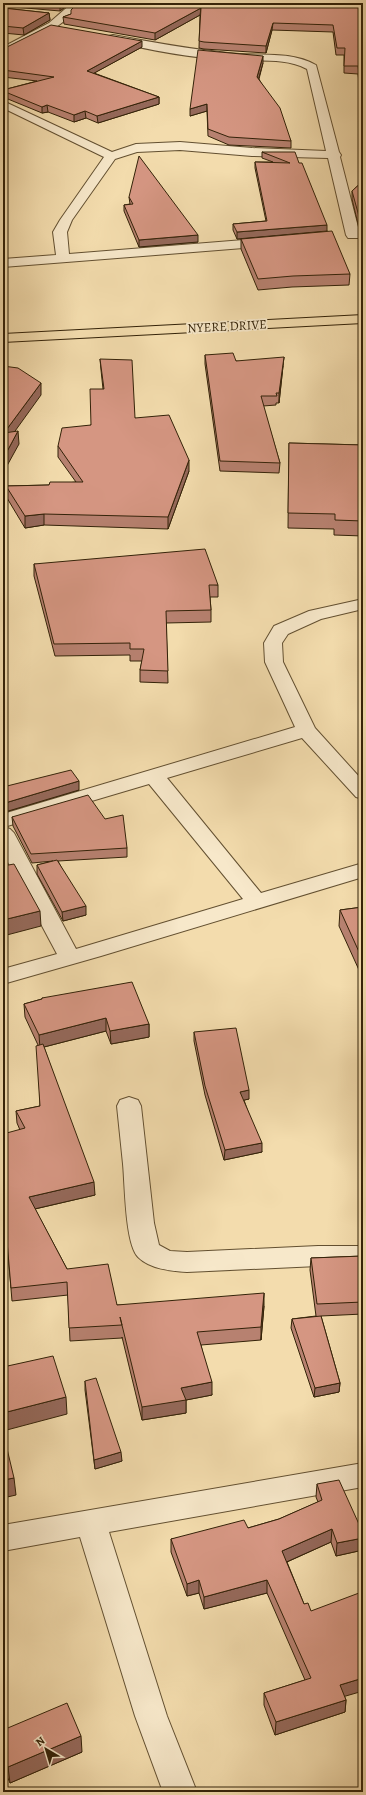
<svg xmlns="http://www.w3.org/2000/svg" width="366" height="1795" font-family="Alegreya,serif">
<rect width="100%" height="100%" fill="#f3dcad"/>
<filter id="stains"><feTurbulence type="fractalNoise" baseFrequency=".005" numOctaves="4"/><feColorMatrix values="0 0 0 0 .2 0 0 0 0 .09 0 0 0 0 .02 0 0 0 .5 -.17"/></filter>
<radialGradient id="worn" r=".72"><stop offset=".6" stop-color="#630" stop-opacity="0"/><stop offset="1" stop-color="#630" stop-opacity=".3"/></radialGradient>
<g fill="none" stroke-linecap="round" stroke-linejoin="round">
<defs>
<g id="minor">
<path d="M72 3H83C69 22 26 48 3 54V47L49 23Z"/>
<path d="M113 35C151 42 190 49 228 53 258 57 289 50 316 65L339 152 341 155 340 157 360 235 358 238H348L346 235 328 158 252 156 180 150 137 152 115 159 72 220 67 232 69 254 270 238 275 239 277 242 275 245 270 246 3 267V259L56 255 53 232 60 220 104 157 3 108V101L112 152 136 144 180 142 252 148 326 151 307 69C284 57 256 62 231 60 193 58 147 50 109 40L108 38 109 36Z"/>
<path d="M363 599V609L321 619 288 634 282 643 283 662 315 728 363 781V799L356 797 302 738 167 778 261 893 363 863V877L101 956 3 984V969L57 954 3 853V814L295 727 265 662 264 643 274 626 309 611ZM149 784 243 899 76 949 14 833 10 829 4 827Z"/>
<path d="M129 1097 138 1100 141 1106 154 1223 159 1245 170 1251 187 1252 318 1246H363V1266H318L187 1272C171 1271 150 1269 138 1257 125 1244 125 1184 123 1164 121 1145 119 1125 117 1106L120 1100Z"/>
<path d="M363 1463V1487L109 1532 167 1716 197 1792H163L135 1716 80 1537 3 1551V1525Z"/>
</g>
<path id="major" d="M363 315V323L3 342V334Z"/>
</defs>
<use href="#minor" stroke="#635031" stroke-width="2"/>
<use href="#major" stroke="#332208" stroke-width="2"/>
<use href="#minor" fill="#f7e8ca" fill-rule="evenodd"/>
<use href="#major" fill="#f3dcad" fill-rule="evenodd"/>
</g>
<g fill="#b78170" stroke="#332208">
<path d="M3 3H70L60 11 3 6Z"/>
<path d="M363 3V99L360 90 358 74 344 73V55H336L333 32 272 30 266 53 204 49 199 48 200 15 155 40 64 24 63 17 71 14Z"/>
<path d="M3 8 49 13 50 20 24 35 3 33Z"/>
<path d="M142 47 94 73 159 97V104L98 123 86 118 74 122 48 112 42 113 3 97V90L37 81 3 77V49Z"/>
<path d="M263 63 259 79 291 141V148L229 145 208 136 207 111 190 116Z"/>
<path d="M262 152 299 163 327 231 237 239 233 230V224L266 221 255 168V162H273L262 158Z"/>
<path d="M363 181V230L359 228 352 199V191Z"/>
<path d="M129 197 198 242 139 247 124 211V205L130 204Z"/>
<path d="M241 239 350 274 349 285 292 287 258 290 241 249Z"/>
<path d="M205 355 236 361 283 366 279 403H276V405L263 406 280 463 279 473 220 471 205 364Z"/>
<path d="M100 359 135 418 189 471 168 529 44 525 25 528 7 498 6 486 49 485 76 482 58 457V446L91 425 103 389 101 370Z"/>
<path d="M289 443 363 445V536L334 535V529L288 528Z"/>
<path d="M34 564 218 585V597H210L211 610V622L166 623 168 683 140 682V670L142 661H130V655L55 656 34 576Z"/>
<path d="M3 787 79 790 5 812 3 807Z"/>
<path d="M12 817 105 819 127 848V857L58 861 86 915 63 921 37 874V865L53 861 32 863 13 826Z"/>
<path d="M363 907V969L359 970 339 926 340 910Z"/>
<path d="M42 998 149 1024V1037L111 1044 106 1031 44 1047 95 1195 35 1209 67 1269 117 1305 264 1306 261 1340 201 1345 212 1395 186 1400V1413L142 1420 122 1337V1338L70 1341 68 1295 12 1301 8 1253 20 1130 17 1123 16 1111 40 1106 38 1045 25 1017 24 1004 42 999Z"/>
<path d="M194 1032 249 1099 244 1100 262 1152 224 1160 205 1095 194 1041Z"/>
<path d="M363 1256V1314L321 1316 340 1383 339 1392 314 1397 291 1328 292 1319 316 1316 310 1270 311 1258Z"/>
<path d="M85 1381 122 1461 95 1469 85 1390Z"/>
<path d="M317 1484 363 1533V1550L336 1556 331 1542 287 1562 304 1604 346 1700 345 1712 275 1735 264 1705V1693L305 1680 267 1593 204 1609 199 1593 187 1596 171 1552V1539L248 1528 279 1519 318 1502 316 1497Z"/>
<path d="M3 1730 82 1752 10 1783 3 1767Z"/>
</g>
<g fill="#95695b" stroke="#332208">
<path d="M62 3H70L60 11V5Z"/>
<path d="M201 8 200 15 155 40V33Z"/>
<path d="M49 13 50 20 24 35 23 28Z"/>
<path d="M273 23 272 30 266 53V46Z"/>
<path d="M142 41V47L87 77V71Z"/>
<path d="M263 56V63L257 84V77Z"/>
<path d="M159 97V104L98 123 97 116Z"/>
<path d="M207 104V111L190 116V109Z"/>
<path d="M47 105 48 112 42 113V107Z"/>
<path d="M85 111 86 118 74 122V115Z"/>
<path d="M327 225V231L237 239V232Z"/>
<path d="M198 235V242L139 247V240Z"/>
<path d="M284 357 283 366 279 403V393Z"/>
<path d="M41 383V395L5 445 4 433Z"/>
<path d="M18 431 19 444 3 473V459Z"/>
<path d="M189 460V471L168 529V517Z"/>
<path d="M44 514V525L25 528V516Z"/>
<path d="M79 781V790L5 812V803Z"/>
<path d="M86 906V915L63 921 62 912Z"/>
<path d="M40 911 41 926 3 936V920Z"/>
<path d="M360 954H363V969L359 970Z"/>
<path d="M106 1018V1031L40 1048 39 1035Z"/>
<path d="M149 1024V1037L111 1044 110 1031Z"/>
<path d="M249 1090V1099L240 1101V1092Z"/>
<path d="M262 1143V1152L224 1160 225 1150Z"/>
<path d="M94 1182 95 1195 30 1210 29 1197Z"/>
<path d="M7 1241 8 1253 3 1255V1242Z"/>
<path d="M264 1293V1306L261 1340V1327Z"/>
<path d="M212 1382V1395L186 1400V1413L142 1420V1407L181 1388Z"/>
<path d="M340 1383 339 1392 314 1397 315 1388Z"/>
<path d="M66 1397 67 1414 3 1431V1413Z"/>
<path d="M121 1452 122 1461 95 1469 94 1460Z"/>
<path d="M14 1478 16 1495 3 1498V1480Z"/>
<path d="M332 1529 331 1542 282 1564V1551Z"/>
<path d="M363 1538V1550L336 1556 337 1543Z"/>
<path d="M199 1580V1593L187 1596V1584Z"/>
<path d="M267 1580V1593L204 1609V1597Z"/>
<path d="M363 1678V1691L339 1698 340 1685Z"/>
<path d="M346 1700 345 1712 275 1735 276 1722Z"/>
<path d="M81 1736 82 1752 10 1783 8 1767Z"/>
</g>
<g fill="#d59682" stroke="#332208">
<path d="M42 3H62L60 5Z"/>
<path d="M78 3H363V91L360 82 358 66H344L345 48H337L333 25 273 23 266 46 204 42 199 41 201 8 155 33 63 17 71 14V10Z"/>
<path d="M3 8 49 13 23 28 3 26Z"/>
<path d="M51 25 142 41 87 71 159 97 97 116 85 111 74 115 47 105 42 107 3 91V90L54 77 3 70V49Z"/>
<path d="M198 50 263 56 257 77 280 108 291 141 229 137 208 129 207 104 190 109Z"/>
<path d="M262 152H295L299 163H302L327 225 237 232 233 224 267 221 255 162 290 163Z"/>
<path d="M139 156 198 235 139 240 124 205 133 204 129 197Z"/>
<path d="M363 181V221L360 220 352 191Z"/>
<path d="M332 231 350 274 293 276 258 279 241 239Z"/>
<path d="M233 353 236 361 284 357 279 393H276L277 396H261L280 463 220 461 205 355Z"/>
<path d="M100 359 132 360 135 418 169 415 189 460 168 517 44 514 25 516 6 486 49 485 50 482H83L58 446 62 428 91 425 90 389H104Z"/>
<path d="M3 366 18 368 41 383 4 433 18 431 3 459Z"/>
<path d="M289 443 363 445V521L335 520V514L288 513Z"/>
<path d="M205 549 218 585H209L211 610 166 611 168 671 140 670 144 649H130V643L54 644 34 564Z"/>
<path d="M71 770 79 781 5 803 3 800V787Z"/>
<path d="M88 795 105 819 123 815 127 848 31 854 12 817Z"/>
<path d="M57 860 86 906 62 912 37 865Z"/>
<path d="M14 864 40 911 3 920V866Z"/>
<path d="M363 907V954H360L340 910Z"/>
<path d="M132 982 149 1024 110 1031 106 1018 39 1035 24 1004 42 999V998Z"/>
<path d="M236 1028 249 1090 240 1092 262 1143 225 1150 205 1086 194 1032Z"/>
<path d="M43 1044 94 1182 29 1197 67 1269 108 1264 117 1305 264 1293 261 1327 197 1332 212 1382 181 1388 186 1400 142 1407 120 1317 122 1325 69 1328 67 1282 11 1288 7 1241 3 1242V1134L25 1128 16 1111 40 1106 36 1046Z"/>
<path d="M363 1256V1302L317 1304 311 1258Z"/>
<path d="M321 1316 340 1383 315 1388 292 1319Z"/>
<path d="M53 1356 66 1397 3 1413V1367Z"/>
<path d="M96 1378 121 1452 94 1460 85 1381Z"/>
<path d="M3 1432 14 1478 3 1480Z"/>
<path d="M339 1480 363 1533V1538L337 1543 332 1529 282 1551 304 1604 308 1603 311 1611 359 1593 363 1600V1678L340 1685 346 1700 276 1722 264 1693 311 1678 267 1580 204 1597 199 1580 187 1584 171 1539 244 1520 248 1528 279 1519 322 1500 317 1484Z"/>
<path d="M67 1703 81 1736 8 1767 3 1755V1730Z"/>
</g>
<g text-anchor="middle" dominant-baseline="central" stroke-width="3.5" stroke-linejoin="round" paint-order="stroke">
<g font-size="13" fill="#332208" stroke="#f7e8ca">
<text transform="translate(227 326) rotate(-3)">NYERE DRIVE</text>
</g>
</g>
<rect width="366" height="1795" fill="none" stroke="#f3dcad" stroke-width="16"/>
<rect x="4" y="4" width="358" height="1787" fill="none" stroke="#332208" stroke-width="2"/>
<rect x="8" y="8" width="350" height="1779" fill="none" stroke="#332208"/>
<g transform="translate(46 1749) rotate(322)" stroke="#f7e8ca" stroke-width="3" paint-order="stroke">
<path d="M0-3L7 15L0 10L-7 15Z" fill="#332208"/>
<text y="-6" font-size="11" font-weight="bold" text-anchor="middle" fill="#332208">N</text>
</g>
<rect width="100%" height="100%" filter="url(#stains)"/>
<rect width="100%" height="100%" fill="url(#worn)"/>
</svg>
